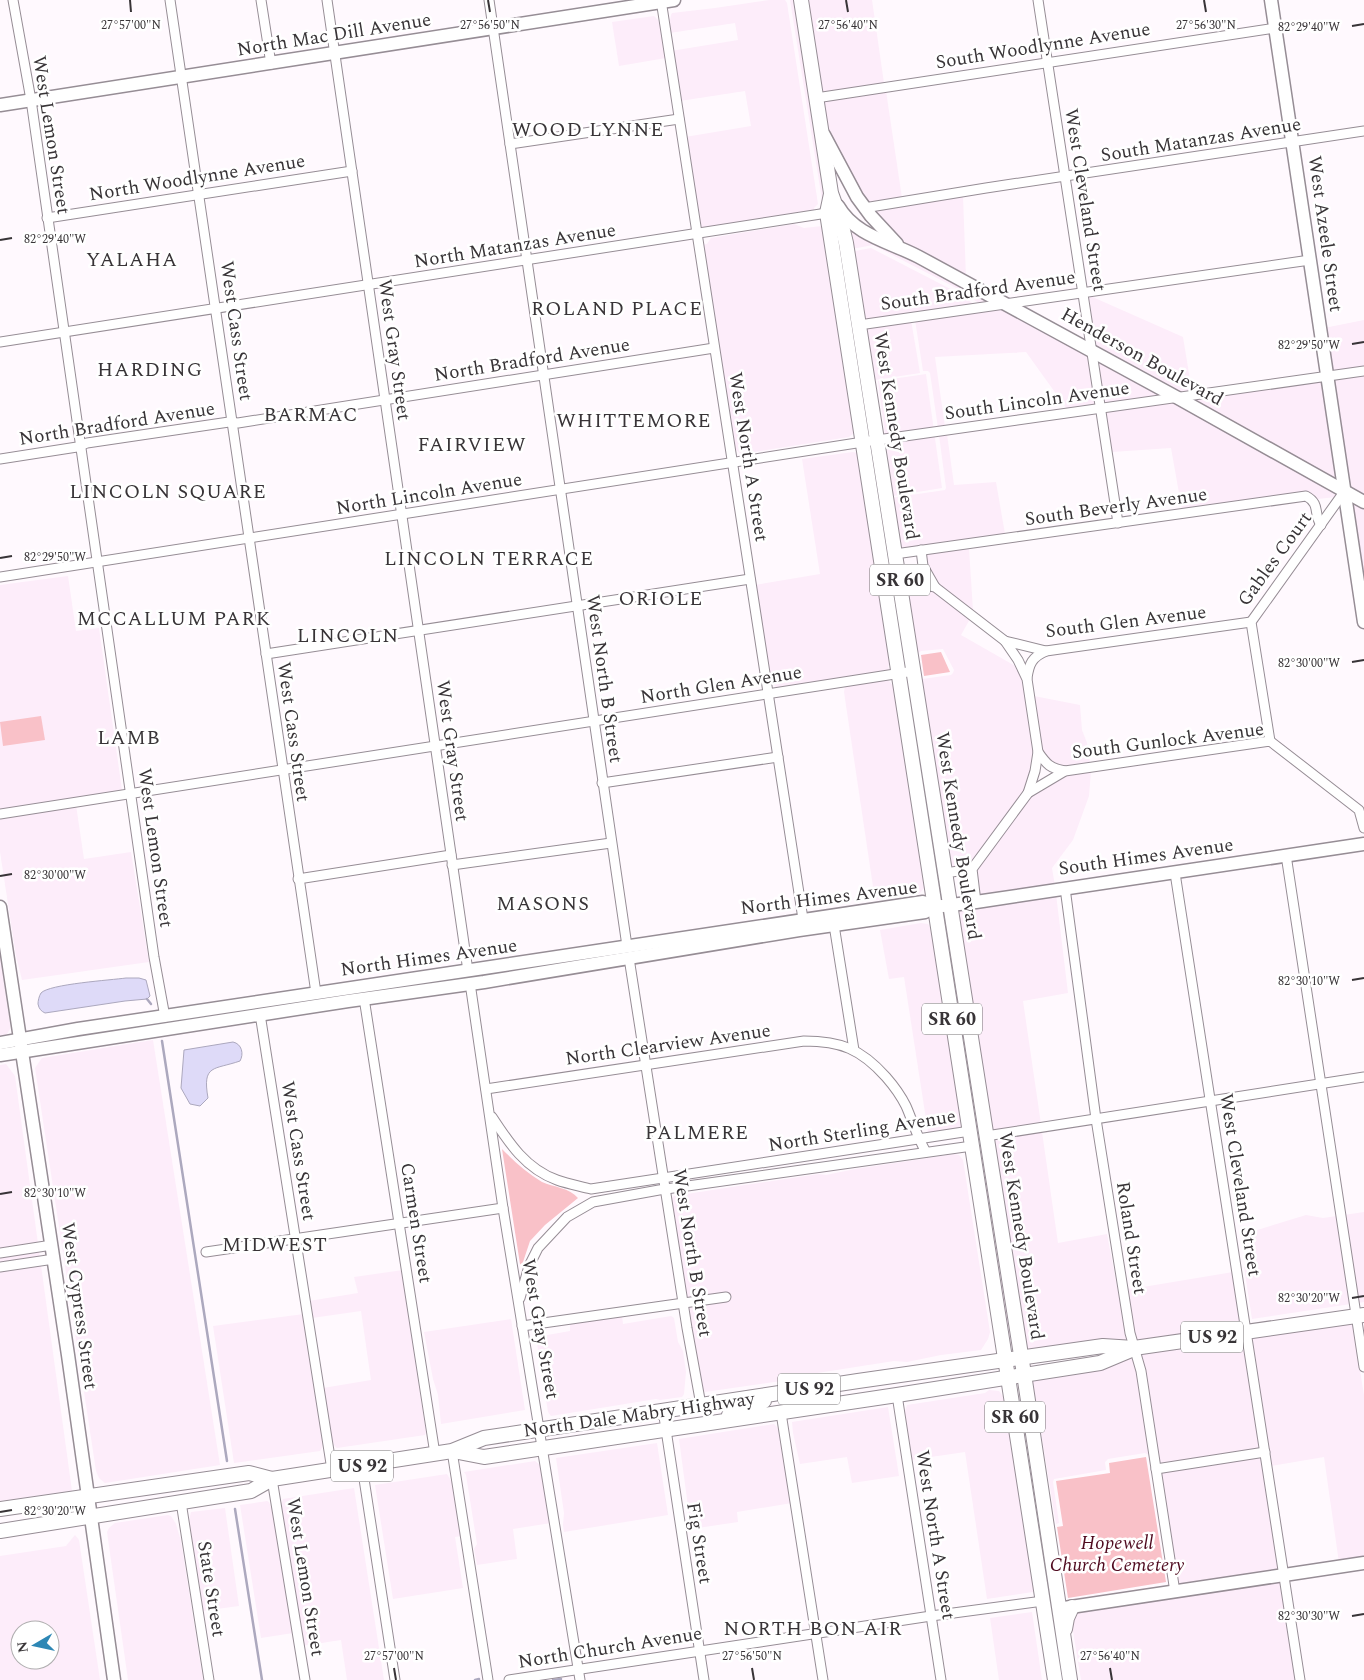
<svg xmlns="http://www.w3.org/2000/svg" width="1364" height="1680" font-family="Spectral,serif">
<rect width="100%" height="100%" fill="#fff9fe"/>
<g fill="#fdedfa" fill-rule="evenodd">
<path d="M769 0H785L787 3 818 204 814 208V210L705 230 700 227 685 137 751 126 745 91 680 101 671 51 738 40 735 23 670 33 669 26 671 15 672 13 715 8Z"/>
<path d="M790 0H797L826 190 823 210H818L822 205V200Z"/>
<path d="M806 0H872L884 83 820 93Z"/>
<path d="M654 16 658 20 661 27 666 58 619 66 612 22Z"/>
<path d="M886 91 902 198 867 204 826 129 821 101Z"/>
<path d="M963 196 966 278 904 244 872 211Z"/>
<path d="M794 224 804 228 822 226 854 433 849 437 741 454 734 448 702 245 707 244 711 238Z"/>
<path d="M846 224 898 250 992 301 979 303 971 298 968 294 873 245 852 249Z"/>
<path d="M871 248 966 297 968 300 975 305 910 314 920 373 875 380 855 251Z"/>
<path d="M1088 295 1183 337 1192 392 1179 394 1097 349Z"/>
<path d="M1003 307 1088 354 1096 405 1067 409 1026 352 935 357 945 427 938 428 930 373 928 371H923L915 320Z"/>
<path d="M1364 320V367L1331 372 1324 328Z"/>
<path d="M1098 359 1165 396 1105 404Z"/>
<path d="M926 374 942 488 893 496 878 381Z"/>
<path d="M1364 375V497L1349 489 1332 380Z"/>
<path d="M1324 381 1339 483 1191 400Z"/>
<path d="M1177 402 1338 493 1336 497 1317 499 1309 493 1182 510 1171 448 1112 452 1106 412Z"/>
<path d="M947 434 954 485 996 482 1005 534 899 549 891 498 945 490 946 488 939 435Z"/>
<path d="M853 452 857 453 858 457 890 662 888 667 890 669 885 672 777 688 770 681 755 585 820 574 802 459Z"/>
<path d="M1350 499 1364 506V592Z"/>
<path d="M969 548 973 611 939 585 928 565 926 554Z"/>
<path d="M68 576 76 631 99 628 122 790 0 809V585Z"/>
<path d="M916 587 932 591 970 619 961 635 1017 667 1023 682 1033 750 1031 770 1024 792 969 866 949 869 905 589ZM943 649 954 670 953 673 951 675 922 679 917 654 921 651Z"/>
<path d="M910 676 945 902 938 903 903 677Z"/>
<path d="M880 680 889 681 894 687 924 888 919 894 875 900 844 692 845 686Z"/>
<path d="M1034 696 1080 705 1082 730 1087 743 1090 763 1065 767 1055 765 1048 760 1042 750Z"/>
<path d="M1091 771 1089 796 1073 840 1052 868 1055 886 980 897 977 870 1029 798 1066 775Z"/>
<path d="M76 805 84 859 131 852 149 962 22 980 16 956 0 852V817Z"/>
<path d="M1056 894 1068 993 1023 1001 1041 1124 990 1132 955 909Z"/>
<path d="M939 910H946L981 1130 974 1128Z"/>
<path d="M921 923 928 924 932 930 962 1123 961 1128 930 1133 928 1132 904 977 889 979 880 930Z"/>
<path d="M0 937 3 957V977L10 1023V1029L7 1034 0 1037Z"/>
<path d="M153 1040 220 1465 105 1483 99 1478 96 1471 35 1068 42 1058Z"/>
<path d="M6 1064 15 1076 72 1491 0 1501V1065Z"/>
<path d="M1042 1132 1058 1243 1107 1234 1128 1344 1029 1353 1027 1347H1024L991 1140Z"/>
<path d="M983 1143 1015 1347H1009L977 1147Z"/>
<path d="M954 1154 959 1155 963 1160 990 1332 988 1339 981 1350 941 1355 907 1362 894 1361 811 1374 809 1377 705 1392 701 1387 696 1362 671 1199 674 1196 738 1186 819 1174 826 1175 855 1169Z"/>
<path d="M1364 1212V1302L1252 1319 1244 1267 1249 1266 1244 1234 1306 1215 1323 1218Z"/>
<path d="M403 1270 412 1322 419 1386 426 1432 425 1435 337 1448 334 1445 329 1428 323 1388 371 1380 361 1311 312 1318 309 1301 358 1293 354 1277Z"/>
<path d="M1233 1272 1242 1328 1138 1344 1134 1332 1127 1288 1131 1289Z"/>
<path d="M304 1314 322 1434 323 1443 322 1448 320 1451 234 1463 213 1326Z"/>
<path d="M622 1316 623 1324 671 1316 674 1318 678 1342 683 1351 686 1372 684 1394 682 1397 660 1400 656 1399 551 1416 548 1412 536 1337 570 1331V1324Z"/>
<path d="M511 1319 525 1410 441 1424 438 1395 433 1379 424 1332Z"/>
<path d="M1352 1321 1364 1395V1559L1339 1563 1324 1457 1271 1466 1252 1335Z"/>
<path d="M1243 1336 1260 1449 1160 1464 1145 1371 1140 1352Z"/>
<path d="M1131 1354 1136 1372 1149 1455 1145 1453 1108 1459 1105 1462 1106 1470 1054 1479 1053 1482 1059 1523 1056 1524 1032 1377Z"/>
<path d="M989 1390 999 1391 1005 1399 1034 1590 1033 1592 987 1599 965 1452 910 1460 904 1426 905 1411 907 1405 985 1393Z"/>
<path d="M888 1407 899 1476 852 1483 847 1457 800 1464 793 1433 792 1422Z"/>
<path d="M774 1424 778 1428 783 1444 792 1503 737 1512 738 1522 691 1529 679 1439Z"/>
<path d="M657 1443 668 1515 564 1532 563 1525 564 1513 556 1458Z"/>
<path d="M1261 1457 1278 1572 1179 1587 1161 1472Z"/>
<path d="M535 1461 540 1465 543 1472 551 1523 513 1529 517 1559 477 1565 474 1549 477 1544 466 1475 464 1472Z"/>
<path d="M447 1474 453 1484 462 1536 455 1537 463 1588 393 1599 375 1485Z"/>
<path d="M354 1488 384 1680H347L341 1640 302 1646 281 1518V1504L283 1499Z"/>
<path d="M267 1501 269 1502 271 1507 275 1521 293 1633 261 1638 240 1505Z"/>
<path d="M225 1508 239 1606 202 1611 189 1523 190 1516 191 1512Z"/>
<path d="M168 1515 171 1516 176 1524 181 1541 203 1680H128L107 1532 109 1528 115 1523Z"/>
<path d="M75 1535 79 1540 100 1680H0V1556L66 1546ZM20 1630H50V1660H20Z"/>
<path d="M1280 1580 1295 1680H1081L1071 1619 1075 1611Z"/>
<path d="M1032 1612 1042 1680H999L990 1618Z"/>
</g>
<g fill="#f9c1c8">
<path d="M941 652 950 672 924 676 921 655Z"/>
<path d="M41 716 45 740 3 746 0 722Z"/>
<path d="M502 1149C514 1161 527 1173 542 1182 553 1187 570 1188 578 1198L545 1225 530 1241 522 1265 520 1264Z"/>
<path d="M1146 1457 1166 1582 1068 1598 1057 1527 1063 1526 1056 1481 1110 1473 1109 1463Z"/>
</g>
<g fill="#dedaf8" stroke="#aca8be">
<path d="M126 978H139L146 980 150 996 147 999 125 1001 45 1013C41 1011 39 1009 38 1004 38 1001 39 996 41 993 49 984 112 980 126 978Z"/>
<path d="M233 1042C242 1044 244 1054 240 1061 214 1070 202 1064 208 1098L200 1106 190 1104 181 1088 184 1050Z"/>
</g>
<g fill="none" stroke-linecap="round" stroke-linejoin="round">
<g stroke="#aca8be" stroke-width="2.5">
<path d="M147 999 151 1004"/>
<path d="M162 1041 227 1461"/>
<path d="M235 1509 262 1680"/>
<path d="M475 1680 479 1679"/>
<path d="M553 1680 561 1679"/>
</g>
<defs>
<g id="street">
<path d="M13 0 31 100 154 957 165 1017"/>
<path d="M170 0 316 993"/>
<path d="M261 0 271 64"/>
<path d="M327 0 468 971"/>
<path d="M489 0 627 946"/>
<path d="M661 0 803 919"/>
<path d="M1038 0 1118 523"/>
<path d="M816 98 1275 28"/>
<path d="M510 144 679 119"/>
<path d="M864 208 986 188 1364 131"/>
<path d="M47 218 352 171"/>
<path d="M859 325 1310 260"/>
<path d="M0 342 827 213"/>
<path d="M0 459 77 447 87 443 229 422 238 423 714 348"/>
<path d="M921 550 923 566 935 587"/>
<path d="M895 554 1306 496C1321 504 1313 514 1321 525"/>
<path d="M0 577 863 442 1364 371"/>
<path d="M900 586 916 583 935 587 1005 641 1046 651 1251 622"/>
<path d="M1005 641 1018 660 1027 679 1038 752 1035 771 1028 793"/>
<path d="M266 654 750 579"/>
<path d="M1027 678C1029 664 1032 657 1046 651"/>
<path d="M1270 741 1251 622 1344 492"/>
<path d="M1038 752C1047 765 1050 768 1065 771"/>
<path d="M602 783 778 757"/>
<path d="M0 814 914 671"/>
<path d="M1286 855 1364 1367"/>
<path d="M452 865 611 843"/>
<path d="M945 873 972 869"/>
<path d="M1175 873 1300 1680"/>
<path d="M298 879 451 855"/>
<path d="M1065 888 1096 1119 1130 1333 1141 1371 1175 1592"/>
<path d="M976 902 972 869 1028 793 1065 771 1270 741 1359 810 1364 828"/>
<path d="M834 925 854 1050"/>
<path d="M629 958 687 1328 701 1405"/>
<path d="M470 983 503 1208 580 1680"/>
<path d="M364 998 435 1454"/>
<path d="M260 1014 332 1470"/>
<path d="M486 1089 804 1041C841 1041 861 1049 886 1077 893 1085 901 1096 906 1106 913 1122 917 1137 926 1152"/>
<path d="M492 1117C509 1143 526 1169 557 1180 568 1184 580 1186 591 1189L970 1131"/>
<path d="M986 1136 1364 1077"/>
<path d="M206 1252 503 1208"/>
<path d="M0 1253 52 1245"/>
<path d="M0 1267 54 1259"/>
<path d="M520 1298 529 1266 538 1248 567 1217 593 1202 659 1190 972 1146"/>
<path d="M522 1326 726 1297"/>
<path d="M897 1395 941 1680"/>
<path d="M663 1410 704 1680"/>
<path d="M781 1413 823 1680"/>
<path d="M452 1451 488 1680"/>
<path d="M362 1466 395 1680"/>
<path d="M1156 1469 1265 1452"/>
<path d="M272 1479 305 1680"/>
<path d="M181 1502 209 1680"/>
<path d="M509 1680 931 1616 1043 1601"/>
</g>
<g id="secondary">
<path d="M1271 0 1364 622"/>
<path d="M0 105 674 0"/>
<path d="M824 135 857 197 871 216 897 244"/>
<path d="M838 206C855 236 891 242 919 257L1178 398 1364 502"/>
<path d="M0 907 68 1355 114 1680"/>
<path d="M0 1043 78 1029 923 902 934 907"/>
<path d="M0 1055 348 1001 484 982 799 930 925 912 934 907 976 902 1364 844"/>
<path d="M1064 1608 1364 1563"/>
</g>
<g id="primary">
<path d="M801 0 831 193 840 218 846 243 1024 1374 1070 1680"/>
<path d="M831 194 827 213 1055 1680"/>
<path d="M729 1415C740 1409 756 1408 764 1401V1396"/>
<path d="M453 1451 484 1457 897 1395 1100 1363 1131 1350"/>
<path d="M0 1509 249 1473 272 1479"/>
<path d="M0 1531 251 1491 272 1479 452 1451 484 1438 858 1381 1103 1346 1134 1348 1364 1315"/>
<path d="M1065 1629 1067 1618 1072 1607"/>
</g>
</defs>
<use href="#street" stroke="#968d95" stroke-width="11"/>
<use href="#secondary" stroke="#968d95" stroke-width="15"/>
<use href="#primary" stroke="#968d95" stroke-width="16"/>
<use href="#street" stroke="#fff" stroke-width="9"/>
<use href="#secondary" stroke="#fff" stroke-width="12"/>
<use href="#primary" stroke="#fff" stroke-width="14"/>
</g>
<path fill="none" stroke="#383437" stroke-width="2" d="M130 0 131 12M488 0 490 12M846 0 848 12M1204 0 1206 12M1352 26 1364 24M0 240 12 238M1352 344 1364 342M0 558 12 556M1352 662 1364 660M0 876 12 874M1352 980 1364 978M0 1194 12 1192M1352 1298 1364 1296M0 1512 12 1510M1352 1616 1364 1614M394 1668 396 1680M752 1668 754 1680M1110 1668 1112 1680"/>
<g text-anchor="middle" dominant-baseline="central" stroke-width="5" stroke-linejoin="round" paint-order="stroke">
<g fill="#fff" stroke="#747173" stroke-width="1">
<rect x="870" y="564.5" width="60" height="31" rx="4"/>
<rect x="922" y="1003.5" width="60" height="31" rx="4"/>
<rect x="1181" y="1321.5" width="62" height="31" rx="4"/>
<rect x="778" y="1373.5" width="62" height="31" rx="4"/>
<rect x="985" y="1401.5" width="60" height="31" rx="4"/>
<rect x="331" y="1450.5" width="62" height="31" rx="4"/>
</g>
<g font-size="18" font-weight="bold" fill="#383437">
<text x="900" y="580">SR 60</text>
<text x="952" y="1019">SR 60</text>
<text x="1212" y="1337">US 92</text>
<text x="809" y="1389">US 92</text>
<text x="1015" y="1417">SR 60</text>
<text x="362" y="1466">US 92</text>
</g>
<g font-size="19" fill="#383437" stroke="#fff">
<text transform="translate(334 35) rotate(-9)">North Mac Dill Avenue</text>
<text transform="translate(1043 46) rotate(-9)">South Woodlynne Avenue</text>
<text transform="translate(51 135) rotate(81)">West Lemon Street</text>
<text transform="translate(1201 140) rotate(-9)">South Matanzas Avenue</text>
<text transform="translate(197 178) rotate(-9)">North Woodlynne Avenue</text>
<text transform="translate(1085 200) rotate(81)">West Cleveland Street</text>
<text transform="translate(1325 234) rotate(82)">West Azeele Street</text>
<text transform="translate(515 246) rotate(-9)">North Matanzas Avenue</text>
<text transform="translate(978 291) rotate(-8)">South Bradford Avenue</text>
<text transform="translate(236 331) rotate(82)">West Cass Street</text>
<text transform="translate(394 350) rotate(82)">West Gray Street</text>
<text transform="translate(1142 357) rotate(29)">Henderson Boulevard</text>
<text transform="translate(532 360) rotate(-9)">North Bradford Avenue</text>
<text transform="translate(1037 401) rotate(-8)">South Lincoln Avenue</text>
<text transform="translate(117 424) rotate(-9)">North Bradford Avenue</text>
<text transform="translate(896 436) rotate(81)">West Kennedy Boulevard</text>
<text transform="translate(748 457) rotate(81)">West North A Street</text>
<text transform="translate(429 494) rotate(-9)">North Lincoln Avenue</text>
<text transform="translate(1116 507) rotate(-8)">South Beverly Avenue</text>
<text transform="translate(1275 559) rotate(-54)">Gables Court</text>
<text transform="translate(1126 622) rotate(-7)">South Glen Avenue</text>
<text transform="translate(604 679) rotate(82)">West North B Street</text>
<text transform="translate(721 685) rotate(-9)">North Glen Avenue</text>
<text transform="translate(293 732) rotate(82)">West Cass Street</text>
<text transform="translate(1168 741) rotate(-7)">South Gunlock Avenue</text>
<text transform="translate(452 751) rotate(82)">West Gray Street</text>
<text transform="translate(958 836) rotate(81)">West Kennedy Boulevard</text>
<text transform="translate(155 848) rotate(82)">West Lemon Street</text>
<text transform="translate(1146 857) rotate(-8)">South Himes Avenue</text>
<text transform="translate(829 898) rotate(-7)">North Himes Avenue</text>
<text transform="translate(429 958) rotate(-8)">North Himes Avenue</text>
<text transform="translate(668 1045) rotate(-8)">North Clearview Avenue</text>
<text transform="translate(862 1131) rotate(-9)">North Sterling Avenue</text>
<text transform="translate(298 1151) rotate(81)">West Cass Street</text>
<text transform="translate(1240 1185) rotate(81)">West Cleveland Street</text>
<text transform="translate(416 1223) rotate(81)">Carmen Street</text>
<text transform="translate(1021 1236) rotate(81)">West Kennedy Boulevard</text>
<text transform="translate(1131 1238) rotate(81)">Roland Street</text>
<text transform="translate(692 1253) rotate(81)">West North B Street</text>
<text transform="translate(79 1306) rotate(82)">West Cypress Street</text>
<text transform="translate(540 1329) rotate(80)">West Gray Street</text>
<text transform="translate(639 1415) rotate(-8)">North Dale Mabry Highway</text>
<text transform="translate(935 1535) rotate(81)">West North A Street</text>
<text transform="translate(699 1543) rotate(81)">Fig Street</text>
<text transform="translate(305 1577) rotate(81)">West Lemon Street</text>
<text transform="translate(211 1589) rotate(81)">State Street</text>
<text transform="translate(610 1648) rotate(-9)">North Church Avenue</text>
</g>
<g font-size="19" font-style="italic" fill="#4f0a1f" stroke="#fff">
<text x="1117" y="1543">Hopewell<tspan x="1117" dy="22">Church Cemetery</tspan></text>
</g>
<g font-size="20" letter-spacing="1" fill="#383437" stroke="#fff">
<text x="588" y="130">WOOD LYNNE</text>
<text x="132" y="260">YALAHA</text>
<text x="617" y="309">ROLAND PLACE</text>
<text x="150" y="370">HARDING</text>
<text x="311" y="415">BARMAC</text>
<text x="634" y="421">WHITTEMORE</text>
<text x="472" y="445">FAIRVIEW</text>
<text x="168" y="492">LINCOLN SQUARE</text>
<text x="489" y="559">LINCOLN TERRACE</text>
<text x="661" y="599">ORIOLE</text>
<text x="174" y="619">MCCALLUM PARK</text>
<text x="348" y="636">LINCOLN</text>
<text x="129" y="738">LAMB</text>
<text x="543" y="904">MASONS</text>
<text x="697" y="1133">PALMERE</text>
<text x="275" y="1245">MIDWEST</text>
<text x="813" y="1629">NORTH BON AIR</text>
</g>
</g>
<g font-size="12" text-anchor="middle" fill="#383437" stroke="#fff" stroke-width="5" stroke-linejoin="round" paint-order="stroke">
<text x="1206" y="29">27°56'30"N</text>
<text x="131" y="29">27°57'00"N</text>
<text x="490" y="29">27°56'50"N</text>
<text x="848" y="29">27°56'40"N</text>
<text x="1309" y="31">82°29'40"W</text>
<text x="55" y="243">82°29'40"W</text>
<text x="1309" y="349">82°29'50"W</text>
<text x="55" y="561">82°29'50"W</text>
<text x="1309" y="667">82°30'00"W</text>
<text x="55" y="879">82°30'00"W</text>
<text x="1309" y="985">82°30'10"W</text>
<text x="55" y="1197">82°30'10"W</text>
<text x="1309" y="1302">82°30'20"W</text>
<text x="55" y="1515">82°30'20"W</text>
<text x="1309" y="1620">82°30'30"W</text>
<text x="394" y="1660">27°57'00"N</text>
<text x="752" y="1660">27°56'50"N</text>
<text x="1110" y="1660">27°56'40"N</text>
</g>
<g transform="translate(35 1645) rotate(261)"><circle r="24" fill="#ffffff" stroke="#afaeaf"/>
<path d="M0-4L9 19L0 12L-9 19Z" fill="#2d87b5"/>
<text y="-8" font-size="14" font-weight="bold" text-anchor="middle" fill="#383437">N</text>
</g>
</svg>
